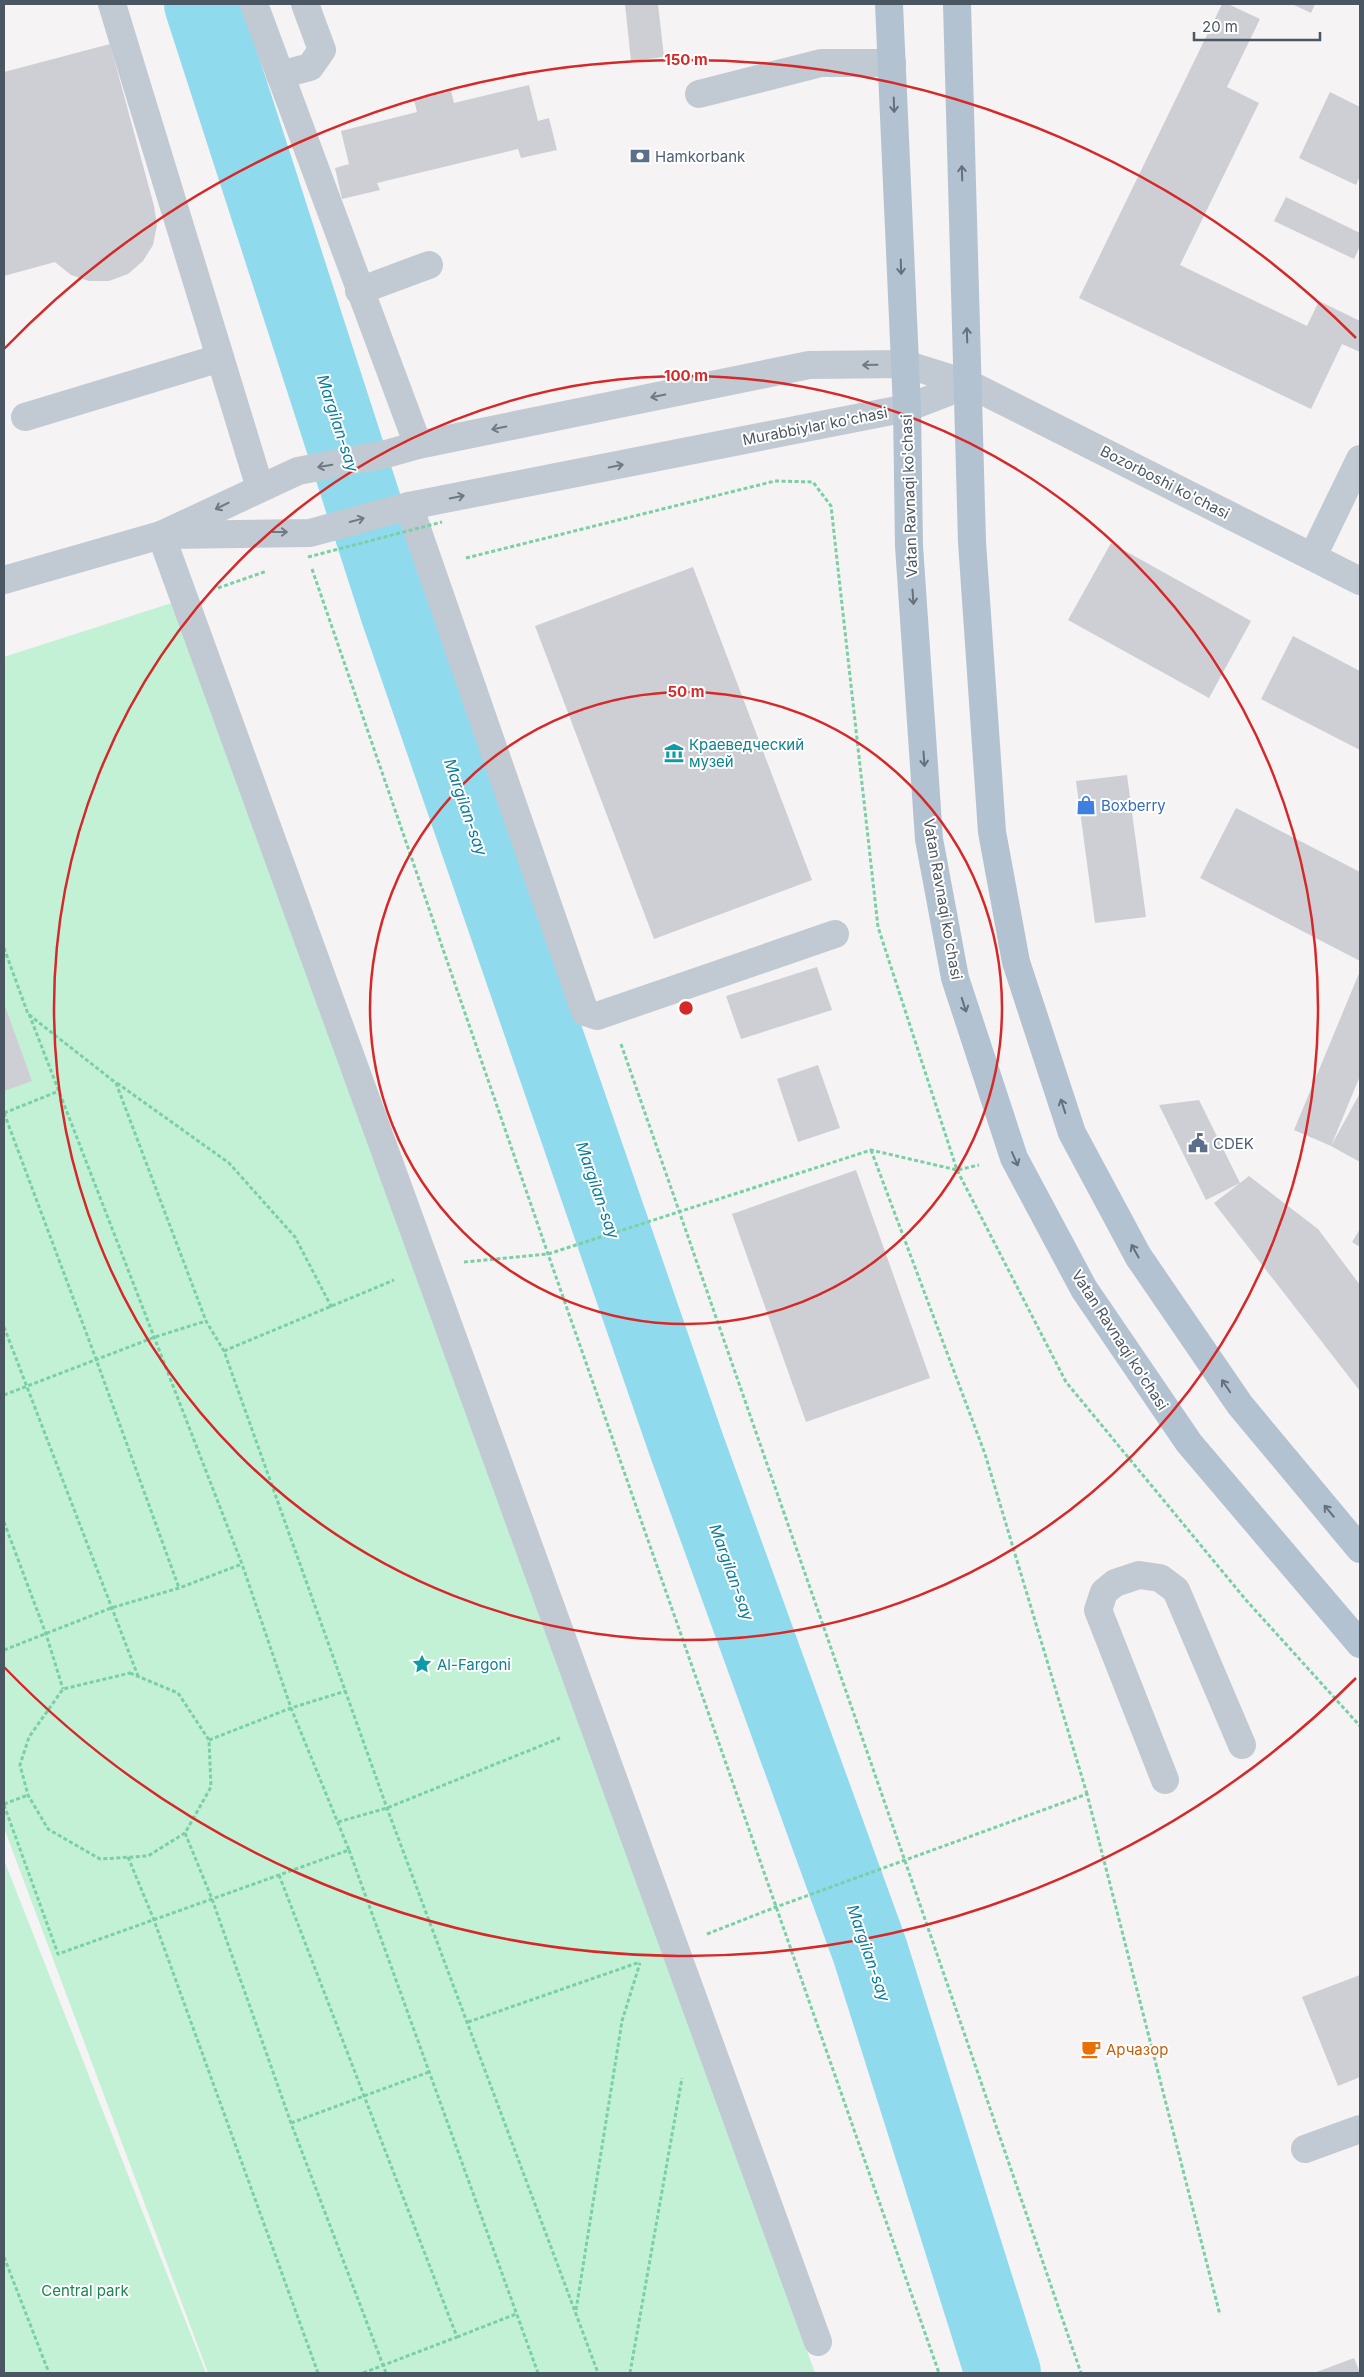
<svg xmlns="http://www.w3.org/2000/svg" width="1364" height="2377" font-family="Inter,sans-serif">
<rect width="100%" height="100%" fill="#f5f3f3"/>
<g fill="#c3f1d5">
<path d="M184 599 815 2373H208L4 1828V657Z"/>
<path d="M4 1860 206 2373H4Z"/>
</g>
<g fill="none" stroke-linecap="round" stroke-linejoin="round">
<path stroke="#90daee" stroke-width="76" d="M202 4 398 611 687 1447 870 1951 1003 2373"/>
</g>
<g fill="#cdcfd5">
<path d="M625 4H658L664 57 631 61Z"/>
<path d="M1222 4H1228L1260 19 1227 87 1259 103 1180 265 1307 326 1319 301 1360 321V352L1342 344 1311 409 1079 298Z"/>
<path d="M1292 4H1315L1311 13Z"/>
<path d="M110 44 154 206 157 225 153 245 143 261 128 274 109 281H89L71 275 55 262 4 276V72Z"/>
<path d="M529 85 538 121 549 118 557 150 521 158 518 149 377 183 380 190 342 199 335 168 349 164 341 131 417 112 414 100 451 91 454 103Z"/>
<path d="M1330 92 1360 107V176L1356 185 1299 158Z"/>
<path d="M1286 197 1360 233V246L1354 259 1274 221Z"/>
<path d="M1111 543 1251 621 1209 698 1068 620Z"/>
<path d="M693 567 812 880 654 939 535 626Z"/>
<path d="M1293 636 1360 671V750L1261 699Z"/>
<path d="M1127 775 1146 917 1095 923 1076 781Z"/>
<path d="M1236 808 1360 872V961L1200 878Z"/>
<path d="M817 967 832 1010 741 1039 726 996Z"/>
<path d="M1360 971V1076L1331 1146 1360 1093V1162L1331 1146 1294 1130Z"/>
<path d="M4 1003 32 1081 4 1091Z"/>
<path d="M818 1065 840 1128 798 1142 777 1079Z"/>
<path d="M1199 1100 1240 1183 1249 1176 1318 1229 1360 1285V1391L1214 1203 1240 1183 1206 1200 1159 1105Z"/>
<path d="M856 1170 930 1378 806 1422 732 1214Z"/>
<path d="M1360 1229V1247L1352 1242Z"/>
<path d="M1360 1975V2077L1338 2086 1302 1997Z"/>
<path d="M1354 2358 1360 2373H1314Z"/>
</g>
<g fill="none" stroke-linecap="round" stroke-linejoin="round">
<g stroke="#7ad0a6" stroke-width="3" stroke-dasharray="4 2.5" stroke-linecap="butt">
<path d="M466 558 775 481 813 482 831 506 878 927 957 1170 1066 1382 1246 1600 1360 1726"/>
<path d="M312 569 548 1254 939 2373"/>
<path d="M218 588 267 571"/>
<path d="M4 948 28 1014 116 1083 206 1321 224 1351 387 1808 598 2373"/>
<path d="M621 1044 905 1861 1081 2373"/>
<path d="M117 1083 229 1163 295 1237 332 1308"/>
<path d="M4 1113 96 1359 179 1588"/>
<path d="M4 1113 59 1091"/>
<path d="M871 1150 985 1454 1087 1794"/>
<path d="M464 1262 548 1254 871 1150 957 1170 979 1165"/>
<path d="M4 1327 138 1676"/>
<path d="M224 1351 394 1280"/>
<path d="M4 1395 155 1337 206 1321"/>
<path d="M4 1522 46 1634 63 1689"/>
<path d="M4 1650 111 1608 179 1588 242 1564"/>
<path d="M130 1673 178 1693 209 1740 211 1787 185 1833 148 1856 100 1859 48 1829 28 1795 20 1765 29 1737 63 1689Z"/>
<path d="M209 1740 291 1708 346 1691"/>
<path d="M4 1804 28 1795"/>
<path d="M4 1805 58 1954 349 1850 291 1708 242 1564 29 1014"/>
<path d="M338 1822 387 1808 560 1738"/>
<path d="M185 1833 212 1899 291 2123 386 2373"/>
<path d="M349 1850 538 2373"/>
<path d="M128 1857 154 1920 318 2373"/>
<path d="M279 1875 457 2337 363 2373"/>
<path d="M707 1934 776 1907 1087 1794 1220 2315"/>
<path d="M468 2022 640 1962"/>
<path d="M291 2123 429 2072"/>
<path d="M4 2257 49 2373"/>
<path d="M576 2310 622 2021 640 1963"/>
<path d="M457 2337 516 2314"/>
<path d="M630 2373 682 2078"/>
</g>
<g stroke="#c1cad2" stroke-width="28">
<path d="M112 4 260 488"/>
<path d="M254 4 418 445"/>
<path d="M280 75 310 67 322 50 305 4"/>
<path d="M699 94 821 63H892"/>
<path d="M359 291 429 265"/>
<path d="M25 417 220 358"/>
<path d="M409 506 585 1012 597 1016 835 934"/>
<path d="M161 535 818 2342"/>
<path d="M170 535 310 533 409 506 907 408 969 384"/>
<path d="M1313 556 1360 459"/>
<path d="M4 580 161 535 298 471 386 454 418 445 809 365 905 364 969 384 1360 581"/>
<path d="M1165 1780 1098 1610 1104 1592 1115 1583 1139 1575 1160 1578 1176 1590 1242 1745"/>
<path d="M1305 2149 1360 2129"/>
</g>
<g stroke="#b3c2d1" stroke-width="28">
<path d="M889 4 907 408 909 546 929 839 955 978 1014 1158 1084 1289 1189 1443 1360 1644"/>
<path d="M957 4 972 542 992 832 1016 962 1072 1133 1138 1256 1240 1405 1360 1549"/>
</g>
<path stroke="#7ad0a6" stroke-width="3" stroke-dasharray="4 2.5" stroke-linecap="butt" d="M308 557 442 522"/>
</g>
<defs><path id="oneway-shaft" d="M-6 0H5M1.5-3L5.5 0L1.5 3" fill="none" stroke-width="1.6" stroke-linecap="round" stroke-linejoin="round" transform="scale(1.25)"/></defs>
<g stroke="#64717d">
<use href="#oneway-shaft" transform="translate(894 105) rotate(88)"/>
<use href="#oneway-shaft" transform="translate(962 173) rotate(-92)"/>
<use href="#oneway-shaft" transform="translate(901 267) rotate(88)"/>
<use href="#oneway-shaft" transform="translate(967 335) rotate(-92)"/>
<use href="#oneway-shaft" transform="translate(913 597) rotate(86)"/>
<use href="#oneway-shaft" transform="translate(924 759) rotate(86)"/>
<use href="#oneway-shaft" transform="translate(964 1005) rotate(72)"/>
<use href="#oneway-shaft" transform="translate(1063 1106) rotate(-108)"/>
<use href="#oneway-shaft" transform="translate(1015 1159) rotate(66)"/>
<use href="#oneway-shaft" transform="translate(1135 1251) rotate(-119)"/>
<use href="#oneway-shaft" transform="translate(1226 1386) rotate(-124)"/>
<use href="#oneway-shaft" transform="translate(1329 1511) rotate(-130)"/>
</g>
<g stroke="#6e7983">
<use href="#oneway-shaft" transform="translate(870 365) rotate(179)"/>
<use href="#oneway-shaft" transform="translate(658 396) rotate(169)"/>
<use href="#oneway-shaft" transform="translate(499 428) rotate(169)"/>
<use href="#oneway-shaft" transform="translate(325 466) rotate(170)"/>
<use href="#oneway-shaft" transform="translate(616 466) rotate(-11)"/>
<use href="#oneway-shaft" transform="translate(457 497) rotate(-11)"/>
<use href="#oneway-shaft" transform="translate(222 506) rotate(154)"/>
<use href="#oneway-shaft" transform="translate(357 520) rotate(-15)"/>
<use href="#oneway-shaft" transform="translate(280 532)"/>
</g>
<g fill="none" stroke="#d62828" stroke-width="2.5">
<circle cx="686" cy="1008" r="316"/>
<circle cx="686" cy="1008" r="632"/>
<path d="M1356 1678A948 948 0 0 1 4 1667M4 349A948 948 0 0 1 1356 338"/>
</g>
<defs>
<symbol id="bank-bare" viewBox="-9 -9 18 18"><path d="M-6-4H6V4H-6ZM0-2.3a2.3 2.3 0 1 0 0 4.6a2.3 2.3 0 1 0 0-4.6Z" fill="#5c6f8a" stroke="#fff" stroke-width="2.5" paint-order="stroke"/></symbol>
<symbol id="museum-bare" viewBox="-9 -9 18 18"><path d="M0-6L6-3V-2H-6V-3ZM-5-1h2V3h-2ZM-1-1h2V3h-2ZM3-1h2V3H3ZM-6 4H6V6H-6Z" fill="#0f9aa8" stroke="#fff" stroke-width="2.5" paint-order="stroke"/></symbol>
<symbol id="shop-bare" viewBox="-9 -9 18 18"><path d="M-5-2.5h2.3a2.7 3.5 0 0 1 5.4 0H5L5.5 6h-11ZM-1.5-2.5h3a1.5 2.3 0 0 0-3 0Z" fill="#3f7fe0" stroke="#fff" stroke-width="2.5" paint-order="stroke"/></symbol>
<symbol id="civic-bare" viewBox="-9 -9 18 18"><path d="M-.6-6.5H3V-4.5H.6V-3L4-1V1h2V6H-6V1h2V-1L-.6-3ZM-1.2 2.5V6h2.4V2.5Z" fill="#5c6f8a" stroke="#fff" stroke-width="2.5" paint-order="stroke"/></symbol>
<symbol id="sight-bare" viewBox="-9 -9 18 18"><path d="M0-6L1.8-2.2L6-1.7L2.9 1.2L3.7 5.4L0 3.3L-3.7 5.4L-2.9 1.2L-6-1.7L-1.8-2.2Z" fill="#0f9aa8" stroke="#fff" stroke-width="2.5" paint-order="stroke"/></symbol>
<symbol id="cafe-bare" viewBox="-9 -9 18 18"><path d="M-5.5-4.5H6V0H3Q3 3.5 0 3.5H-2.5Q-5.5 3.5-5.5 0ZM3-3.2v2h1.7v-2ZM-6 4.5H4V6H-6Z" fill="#e8710a" stroke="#fff" stroke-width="2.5" paint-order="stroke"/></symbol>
</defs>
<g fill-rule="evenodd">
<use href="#bank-bare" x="626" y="142" width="28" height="28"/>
<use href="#museum-bare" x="660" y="739" width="28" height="28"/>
<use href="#shop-bare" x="1072" y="791" width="28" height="28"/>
<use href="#civic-bare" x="1184" y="1129" width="28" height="28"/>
<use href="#sight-bare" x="408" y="1650" width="28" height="28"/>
<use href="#cafe-bare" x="1077" y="2035" width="28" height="28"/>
</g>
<g text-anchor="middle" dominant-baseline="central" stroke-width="4" stroke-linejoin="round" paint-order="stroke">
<g font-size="15" fill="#4e5e75" stroke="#fff" text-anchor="start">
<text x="655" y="156">Hamkorbank</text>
<text x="1213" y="1143">CDEK</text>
</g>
<g font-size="15" fill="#4a5661" stroke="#fff">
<text transform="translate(815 426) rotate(-11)">Murabbiylar ko'chasi</text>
<text transform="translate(1165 482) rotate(27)">Bozorboshi ko'chasi</text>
<text transform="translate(909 496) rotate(-92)">Vatan Ravnaqi ko'chasi</text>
<text transform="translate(943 899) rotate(80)">Vatan Ravnaqi ko'chasi</text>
<text transform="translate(1120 1340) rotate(57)">Vatan Ravnaqi ko'chasi</text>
</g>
<g font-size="15" fill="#0d838f" stroke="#fff" text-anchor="start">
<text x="689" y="744">Краеведческий<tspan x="689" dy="17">музей</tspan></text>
<text x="437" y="1664">Al-Fargoni</text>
</g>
<g font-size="15" fill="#366cbe" stroke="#fff" text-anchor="start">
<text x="1101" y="805">Boxberry</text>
</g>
<g font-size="15" fill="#c56008" stroke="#fff" text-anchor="start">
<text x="1106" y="2049">Арчазор</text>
</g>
<g font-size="15" fill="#17864f" stroke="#fff">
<text x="85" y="2290">Central park</text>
</g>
<g font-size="16" font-style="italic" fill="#0c7c9b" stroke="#fff">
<text transform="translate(338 423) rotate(72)">Margilan-say</text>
<text transform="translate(466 807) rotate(71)">Margilan-say</text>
<text transform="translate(598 1190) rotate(71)">Margilan-say</text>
<text transform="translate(732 1572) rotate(70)">Margilan-say</text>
<text transform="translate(869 1953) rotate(71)">Margilan-say</text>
</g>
</g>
<circle cx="686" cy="1008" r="8" fill="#d62828" stroke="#fff" stroke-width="2.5"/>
<g font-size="15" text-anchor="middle" font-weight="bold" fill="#d62828" stroke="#fff" stroke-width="4" stroke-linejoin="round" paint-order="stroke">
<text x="686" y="65">150 m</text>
<text x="686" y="381">100 m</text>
<text x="686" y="697">50 m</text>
</g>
<rect width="1364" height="2377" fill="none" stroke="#4a5661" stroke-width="10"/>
<path d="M1194 32v8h126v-8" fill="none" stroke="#4a5661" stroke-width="2.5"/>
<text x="1202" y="32" font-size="15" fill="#4a5661" stroke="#ffffff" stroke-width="4" paint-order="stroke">20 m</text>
</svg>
